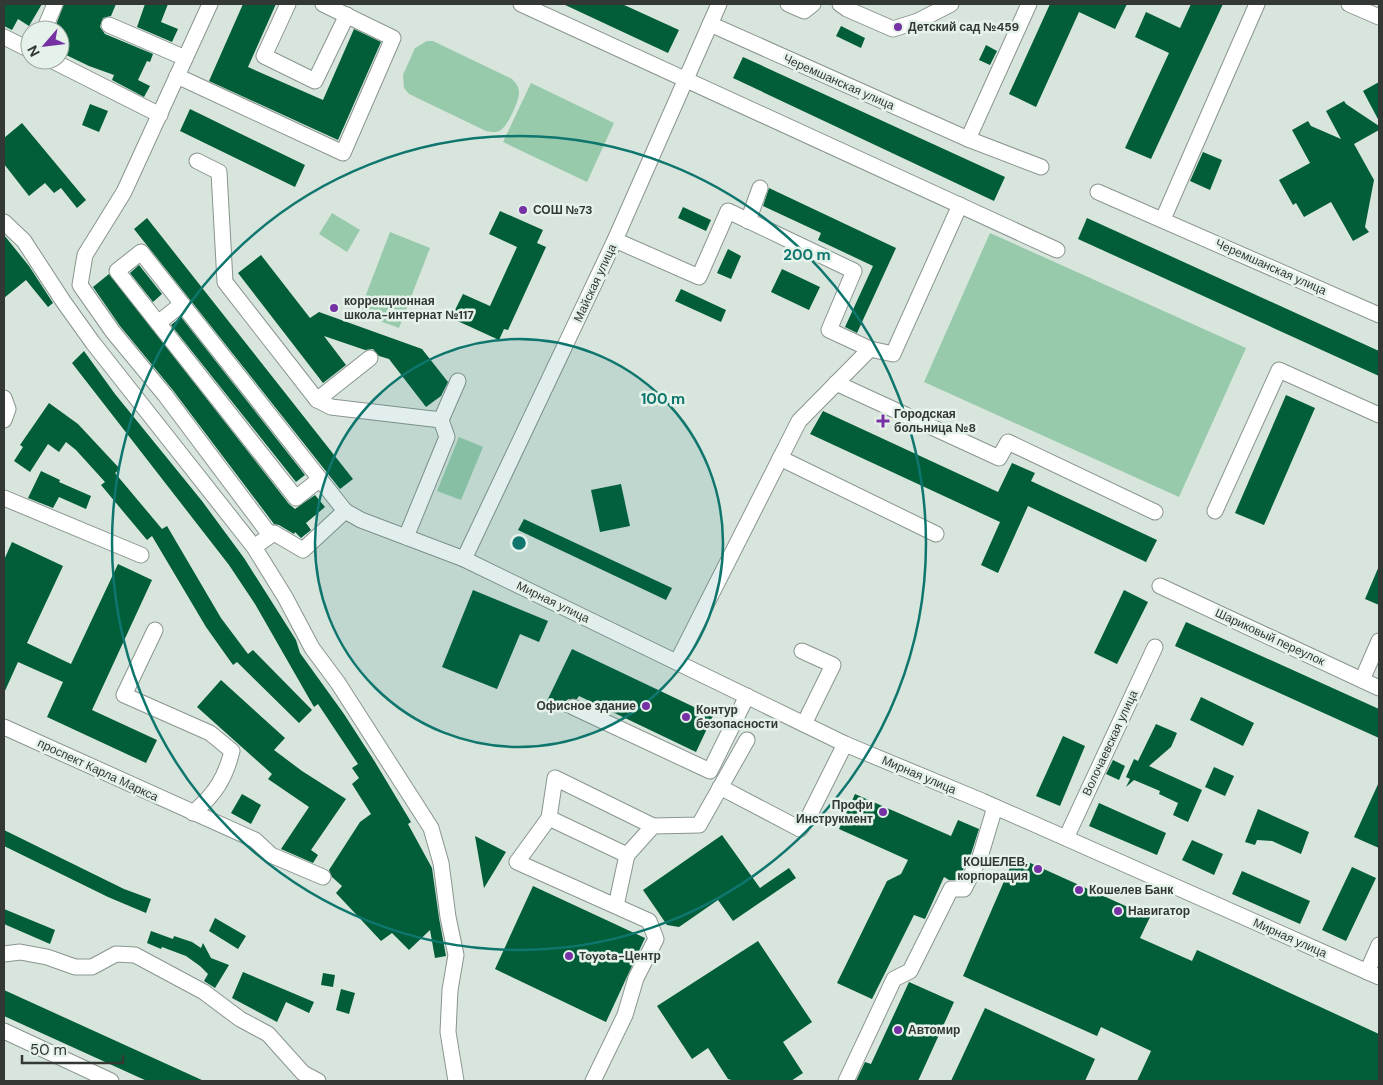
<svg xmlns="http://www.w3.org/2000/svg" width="1383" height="1085" font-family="'DM Sans',sans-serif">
<rect width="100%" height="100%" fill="#d8e5dd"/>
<g fill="#97caab">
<path d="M427 41H433L512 79C516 83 519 87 519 93 519 101 508 125 501 130 497 133 491 132 486 131L409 94 404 88 403 75 415 48Z"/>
<path d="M531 83 614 123 587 182 503 142Z"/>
<path d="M332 213 360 230 347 252 319 234Z"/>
<path d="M390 232 430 248 399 328 359 313Z"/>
<path d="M990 233 1246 348 1179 497 924 382Z"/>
<path d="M459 437 483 447 461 500 437 491Z"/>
</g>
<g fill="#015e39">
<path d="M4 4H42L29 26 18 19 12 30 4 26Z"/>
<path d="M64 4H116L111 16 103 18 100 27 105 34 153 54 150 62 147 61 138 80 150 86 144 97 112 80 114 75 89 66 60 52V30H54Z"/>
<path d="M145 4H168L161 22 178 29 172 42 137 27Z"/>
<path d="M243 4H276L248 67 323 100 354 29 381 42 338 140 209 81Z"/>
<path d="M563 4H622L679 30 668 53Z"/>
<path d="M1050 4H1127L1115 29 1079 12 1036 107 1009 94Z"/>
<path d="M1191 4H1223L1151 159 1125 148 1169 53 1135 37 1146 12 1180 28Z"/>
<path d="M841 26 865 38 861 48 836 36Z"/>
<path d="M986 45 997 51 990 65 979 60Z"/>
<path d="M743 57 1005 177 994 201 733 78Z"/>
<path d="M1379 82V121L1363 91Z"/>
<path d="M1344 101 1346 104 1379 126V130L1354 144 1374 180 1365 227 1369 232 1353 241 1331 202 1304 217 1296 203 1293 205 1279 180 1310 163 1292 130 1308 121 1311 126 1341 139 1326 111Z"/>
<path d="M90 104 108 111 99 132 82 125Z"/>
<path d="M190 109 305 165 295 187 180 131Z"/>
<path d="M22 123 86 200 77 208 61 188 54 193 45 183 29 196 4 164V138Z"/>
<path d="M1203 152 1222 160 1210 190 1190 181Z"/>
<path d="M769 188 896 248 857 333 845 327 873 266 818 240 821 233 763 206Z"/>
<path d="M683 207 711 220 706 231 678 218Z"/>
<path d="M500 211 543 230 537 243 546 247 508 330 504 329 499 340 451 318 463 294 490 306 517 247 489 234Z"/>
<path d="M147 218 353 479 340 489 134 229Z"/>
<path d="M1087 218 1379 351V376L1078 239Z"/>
<path d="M4 235 29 266 53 303 48 307 26 280 4 298Z"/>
<path d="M728 249 741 256 731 279 717 273Z"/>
<path d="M261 255 310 318 319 312 422 349 448 382 441 396 426 407 389 359 379 356 373 349 365 350 324 336 346 365 323 383 238 273Z"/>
<path d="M139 265 162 294 153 302 130 273Z"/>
<path d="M782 269 820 287 809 310 771 292Z"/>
<path d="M109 274 289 504 295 509 315 495 325 507 306 523 311 530 301 538 295 532 294 534 279 525 274 524 172 389 120 326 93 287Z"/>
<path d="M681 289 726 310 721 322 675 301Z"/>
<path d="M181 317 305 475 296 482 171 325Z"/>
<path d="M84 351 115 394 202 501 244 558 296 640 300 653 344 714 375 762 411 822 408 824 432 868 439 918 446 956 435 958 430 930 409 950 392 933 381 941 336 893 342 886 332 877 329 870 360 822 371 814 352 784 359 778 352 768 358 764 318 704 314 707 255 604 229 565 72 363Z"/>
<path d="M1286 395 1315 408 1264 525 1235 513Z"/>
<path d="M49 403 78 424 120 469 115 473 162 529 167 526 221 618 248 654 253 650 312 710 299 723 237 662 233 665 206 627 152 536 147 540 101 485 105 482 76 450 66 442 59 452 48 444 30 472 14 461 23 447 20 445Z"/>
<path d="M823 411 998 492 1012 463 1035 473 1031 481 1157 540 1146 562 1028 506 998 573 981 565 1000 522 810 434Z"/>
<path d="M41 471 60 480 59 482 91 496 86 509 59 497 53 508 28 498Z"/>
<path d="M621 484 630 526 600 532 591 490Z"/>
<path d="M524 519 672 588 666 600 518 530Z"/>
<path d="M12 542 63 566 27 643 71 664 118 564 152 580 92 710 157 740 146 763 47 717 63 682 18 662 4 693V560Z"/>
<path d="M1379 566V605L1365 599Z"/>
<path d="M473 590 548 621 539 642 520 634 497 689 442 667Z"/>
<path d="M1124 590 1148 602 1117 664 1094 653Z"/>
<path d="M1186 622 1379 709V738L1175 646Z"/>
<path d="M572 649 713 716 696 752 579 696 577 699H568L565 703 564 708 566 713 546 703Z"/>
<path d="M221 680 285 738 274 750 302 771 346 799 311 850 318 855 313 863 281 849 309 807 268 779 272 774 197 707Z"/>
<path d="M1201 697 1254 723 1243 746 1190 720Z"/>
<path d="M1156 724 1177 733 1171 747 1149 766 1202 790 1188 822 1173 815 1178 803 1159 794 1160 791 1134 780 1126 787 1130 779 1126 777 1134 759 1138 761Z"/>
<path d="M1063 736 1085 746 1060 806 1036 796Z"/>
<path d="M1113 760 1125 766 1119 780 1106 774Z"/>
<path d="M1214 767 1234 776 1225 796 1205 787Z"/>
<path d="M1379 782V848L1354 837Z"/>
<path d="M242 794 261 805 251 824 231 813Z"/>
<path d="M855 794 951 836 958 820 979 829 971 854 958 880H949L944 877 925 919 914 915 872 999 837 983 887 881 901 874 908 860 839 829Z"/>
<path d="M1099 803 1166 833 1157 855 1089 826Z"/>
<path d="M1258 809 1309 832 1301 854 1272 841 1257 840 1255 845 1245 842Z"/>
<path d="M4 830 124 889 151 899 146 913 108 897 4 846Z"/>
<path d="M722 835 760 888 789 868 796 878 733 921 718 900 679 927 667 925 643 890Z"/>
<path d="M475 836 506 852 484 888Z"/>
<path d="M1192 840 1223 854 1214 875 1182 860Z"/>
<path d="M1015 856 1150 917 1140 938 1192 961 1197 950 1379 1034V1081H1137L1151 1051 1101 1027 1097 1036 963 976Z"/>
<path d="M1352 867 1376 878 1346 941 1322 930Z"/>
<path d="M1242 871 1310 901 1300 924 1232 894Z"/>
<path d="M533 886 645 938 606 1022 495 969Z"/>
<path d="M4 909 55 930 50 944 4 924Z"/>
<path d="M215 918 246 936 238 949 209 931Z"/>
<path d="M151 931 173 939 174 936 192 942 201 948 203 943 211 958 229 965 215 988 204 981 208 974 200 966 186 956 162 947 161 949 147 943Z"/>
<path d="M758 941 812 1022 783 1042 803 1073 791 1081H735L728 1079 708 1048 692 1059 657 1006Z"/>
<path d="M243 972 314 1002 309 1013 286 1002 277 1022 232 998Z"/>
<path d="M323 973 335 975 333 987 321 985Z"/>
<path d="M909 982 954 1002 918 1081H856L865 1062 871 1064Z"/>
<path d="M341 989 355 993 349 1014 336 1010Z"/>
<path d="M4 990 204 1081H147L4 1016Z"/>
<path d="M985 1008 1095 1059 1085 1081H951Z"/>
</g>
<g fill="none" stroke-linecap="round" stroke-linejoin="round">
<defs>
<g id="minor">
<path d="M210 4 124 192 85 255 80 285 113 332 165 395 270 535"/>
<path d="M288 4 264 56 315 81 347 15"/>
<path d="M521 4 1057 250"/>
<path d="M788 4 804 11 813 4"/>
<path d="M840 4 847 9 893 29 918 21 951 4"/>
<path d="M1349 4 1379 17"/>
<path d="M710 24 968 139 1041 167"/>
<path d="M109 25 185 58"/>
<path d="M44 30 55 4"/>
<path d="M4 37 30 50"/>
<path d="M51 60 160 115"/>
<path d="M177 76 343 153 393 38 323 4"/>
<path d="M968 139 1029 4"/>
<path d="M197 161 219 172 225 282 317 400 331 407 441 420 447 437 406 537"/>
<path d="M1098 192 1379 315"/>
<path d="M1163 219 1257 4"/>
<path d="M748 221 760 188"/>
<path d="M4 222 24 241 63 301 93 343 254 547 285 597 312 648 338 683 431 828 441 863 448 917 456 955 450 990 448 1032 456 1081"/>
<path d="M615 240 699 277 728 211 854 271 829 330 870 349"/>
<path d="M158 323 117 271 141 252 182 304"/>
<path d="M836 383 999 458 1008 442 1155 512"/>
<path d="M4 398 8 409 4 420"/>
<path d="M317 400 370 358"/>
<path d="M441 420 458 381"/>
<path d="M780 458 936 534"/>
<path d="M320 479 296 498 158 323 182 304 345 511"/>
<path d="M4 498 141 555"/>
<path d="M1215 511 1279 370 1379 415"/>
<path d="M254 547 274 533 303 550 345 511 361 520 464 559 845 744 982 801 1379 977"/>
<path d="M464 559 615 240 719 4"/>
<path d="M1160 586 1379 688"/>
<path d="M155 630 124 695 210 733 232 751C225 779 215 794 193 813"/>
<path d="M802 651 833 665 804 724"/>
<path d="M677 662 799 421 870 349 893 354 960 205"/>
<path d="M1362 680 1379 641"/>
<path d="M573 707 710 771 747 696"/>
<path d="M4 727 255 840 271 855 323 877"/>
<path d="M720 787 800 829 808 818 845 744"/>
<path d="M549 818 627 855"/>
<path d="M1066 838 1155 647"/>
<path d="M616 906 627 855 653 826 699 825 747 740"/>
<path d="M4 954 20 952 47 957 75 967H92L116 954 135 955 204 992 240 1019 268 1034 303 1073 318 1081"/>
<path d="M1367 972 1379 945"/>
<path d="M4 1031 111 1081"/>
<path d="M593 1081 625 1015 636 978 656 939 649 921 517 862 549 818 555 778 653 826"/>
<path d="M846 1081 894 979 910 971 951 889H964L980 857 995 807"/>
</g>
</defs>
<use href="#minor" stroke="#89958e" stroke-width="17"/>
<use href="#minor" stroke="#fff" stroke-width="15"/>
</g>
<circle cx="519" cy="543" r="204" fill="#0f766e" fill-opacity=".12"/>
<g fill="none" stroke="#0f766e" stroke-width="2.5">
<circle cx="519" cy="543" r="204"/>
<circle cx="519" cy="543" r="407"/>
</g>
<g fill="#7631a5" stroke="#e5f2ea" stroke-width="2">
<circle cx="898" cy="27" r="5"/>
<circle cx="523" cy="210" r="5"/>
<circle cx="334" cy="308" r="5"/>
<path d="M880.5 413.5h5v5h5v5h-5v5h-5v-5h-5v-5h5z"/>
<circle cx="646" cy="706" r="5"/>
<circle cx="686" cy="717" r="5"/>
<circle cx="883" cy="812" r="5"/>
<circle cx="1038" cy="869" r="5"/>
<circle cx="1079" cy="890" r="5"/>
<circle cx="1118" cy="911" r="5"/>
<circle cx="569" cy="956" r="5"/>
<circle cx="898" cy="1030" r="5"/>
</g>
<g text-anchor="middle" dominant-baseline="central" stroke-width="5" stroke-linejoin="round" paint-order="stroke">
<g font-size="12" font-weight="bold" fill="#333835" stroke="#e5f2ea" text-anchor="start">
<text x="908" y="27">Детский сад №459</text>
<text x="533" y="210">СОШ №73</text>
<text x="344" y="301">коррекционная<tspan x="344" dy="14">школа-интернат №117</tspan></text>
<text x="894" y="414">Городская<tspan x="894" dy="14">больница №8</tspan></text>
<text x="636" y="706" text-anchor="end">Офисное здание</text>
<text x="696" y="710">Контур<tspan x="696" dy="14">безопасности</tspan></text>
<text x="873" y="805" text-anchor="end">Профи<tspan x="873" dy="14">Инструкмент</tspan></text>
<text x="1028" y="862" text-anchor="end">КОШЕЛЕВ,<tspan x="1028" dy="14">корпорация</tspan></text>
<text x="1089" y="890">Кошелев Банк</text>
<text x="1128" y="911">Навигатор</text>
<text x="579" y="956">Toyota-Центр</text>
<text x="908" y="1030">Автомир</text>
</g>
<g font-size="12" fill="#333835" stroke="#e5f2ea">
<text transform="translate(839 82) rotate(24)">Черемшанская улица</text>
<text transform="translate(1271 267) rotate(24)">Черемшанская улица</text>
<text transform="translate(595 283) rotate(-65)">Майская улица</text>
<text transform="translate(553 602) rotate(26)">Мирная улица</text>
<text transform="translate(1270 637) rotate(25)">Шариковый переулок</text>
<text transform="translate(1110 743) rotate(-65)">Волочаевская улица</text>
<text transform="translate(98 770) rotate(25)">проспект Карла Маркса</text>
<text transform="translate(919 775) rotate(23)">Мирная улица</text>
<text transform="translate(1290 938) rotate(24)">Мирная улица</text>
</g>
</g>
<circle cx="519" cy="543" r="8" fill="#0f766e" stroke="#e5f2ea" stroke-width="2.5"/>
<g font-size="15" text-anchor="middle" font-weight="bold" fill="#0f766e" stroke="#e5f2ea" stroke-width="5" stroke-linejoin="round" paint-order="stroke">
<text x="807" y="260">200 m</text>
<text x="663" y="404">100 m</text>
</g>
<rect width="1383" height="1085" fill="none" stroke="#333835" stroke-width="10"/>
<g transform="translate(45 45) rotate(242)"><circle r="24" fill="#e5f2ea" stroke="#9ea8a2"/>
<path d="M0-4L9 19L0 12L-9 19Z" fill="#7631a5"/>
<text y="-8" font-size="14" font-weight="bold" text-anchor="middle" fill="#333835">N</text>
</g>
<path d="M22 1055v8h101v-8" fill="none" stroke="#333835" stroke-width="2.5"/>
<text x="30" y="1055" font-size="15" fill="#333835" stroke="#e5f2ea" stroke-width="4" paint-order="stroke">50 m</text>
</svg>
